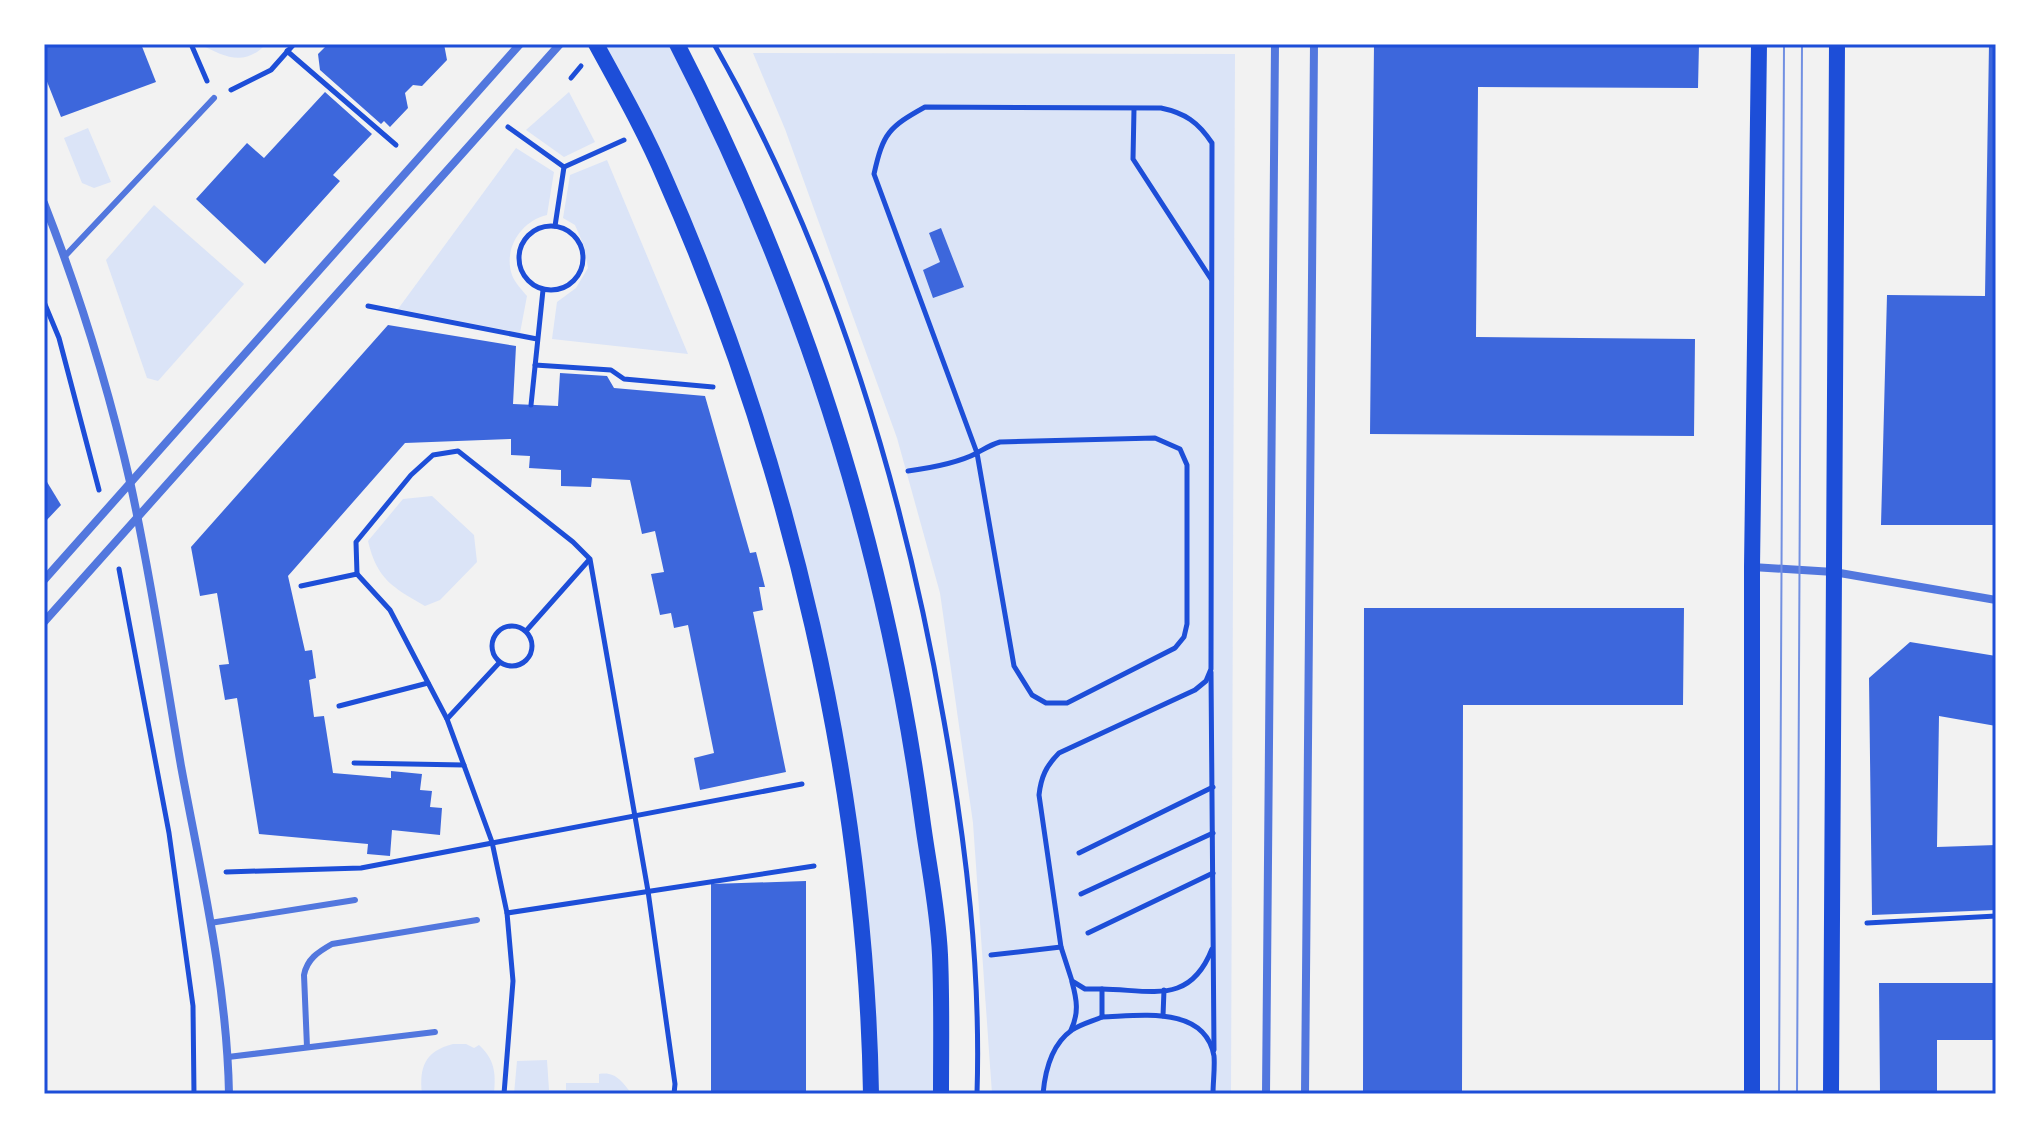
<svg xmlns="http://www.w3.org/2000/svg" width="2040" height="1138" font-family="'Alegreya Sans',sans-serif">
<rect width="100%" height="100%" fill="#f2f2f2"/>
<g fill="#dbe4f7">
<path d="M200 44H266C245 67 224 57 200 44Z"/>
<path d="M600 44H676L740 174 878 575 940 953 941 1094H871L870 1036 818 656 725 326Z"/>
<path d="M753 53 1235 54 1231 1094H992L973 823 940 593 897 438 785 129Z"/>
<path d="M569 92 595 142 564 157 526 130Z"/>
<path d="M88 128 111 182 94 188 82 183 64 138Z"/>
<path d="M516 148 554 172 547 215C521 221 503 249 512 275 515 283 522 290 527 296L520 333 398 309Z"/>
<path d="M607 160 688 354 552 339 557 302 576 288 588 268 584 246 575 225 563 218 570 175Z"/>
<path d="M154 205 244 284 158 381 147 378 106 260Z"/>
<path d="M432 496 474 535 477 562 440 600 425 606C392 587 377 579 368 541L403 499Z"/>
<path d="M453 1044H466L474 1048 479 1045C495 1060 496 1073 494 1094H422C419 1067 425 1051 453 1044Z"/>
<path d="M547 1060 549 1090H566V1083H599V1074C616 1071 622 1082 632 1094H514L517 1061Z"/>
</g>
<g fill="#3d67dc">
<path d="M44 44H141L156 82 61 117 44 74Z"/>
<path d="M328 44H444L447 60 422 86 413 85 405 93 408 108 390 127 384 121 381 124 320 70 318 54Z"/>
<path d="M1374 44H1699L1698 88 1478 87 1476 337 1695 339 1694 436 1370 434Z"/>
<path d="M1989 44H1996V525H1881L1887 295 1985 296Z"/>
<path d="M325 92 372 134 333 175 340 181 265 264 196 199 247 143 264 158Z"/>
<path d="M941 228 964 287 933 298 923 270 940 262 929 233Z"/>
<path d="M388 325 516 346 513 404 558 406 560 373 607 376 614 388 705 396 750 553 756 552 765 587H759L763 610 753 612 786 772 700 790 694 758 714 753 688 625 674 628 671 613 660 615 651 574 664 572 655 531 642 534 630 480 592 478 591 487 561 486V470L529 468 530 456 511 455V439L405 443 288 576 305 651 312 650 316 678 309 680 314 717 324 716 333 773 391 778V771L422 774 420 790 432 791 430 807 442 808 440 835 392 830 390 856 367 854 368 844 259 834 237 698 225 700 219 665 229 664 217 593 200 596 191 547Z"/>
<path d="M44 477 61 505 44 523Z"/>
<path d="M1364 608H1684L1683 705H1463L1462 1094H1363Z"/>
<path d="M1910 642 1996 656V726L1939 716 1937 847 1996 845V910L1872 915 1869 678Z"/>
<path d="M806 881V1094H711V884Z"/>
<path d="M1879 983H1996V1040H1937V1094H1880Z"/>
</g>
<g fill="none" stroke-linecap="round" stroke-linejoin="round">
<g stroke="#1d4ed8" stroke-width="5">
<path d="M191 44 207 81"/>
<path d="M714 44C833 253 903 485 944 721 966 844 981 969 977 1094"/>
<path d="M287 51 396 145"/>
<path d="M571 78 581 66"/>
<path d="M231 90 271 70 294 44"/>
<path d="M1134 109 1133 159 1211 279"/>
<path d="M508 127 564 167 624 140"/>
<circle cx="551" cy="258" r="32"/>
<path d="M555 226 564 167"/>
<path d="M44 302 59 338 99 490"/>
<path d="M368 306 537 339"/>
<path d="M535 365 611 370 624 379 713 387"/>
<path d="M531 405 543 290"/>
<path d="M908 471C930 468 958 463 977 453 986 448 990 445 1000 442L1155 438 1180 449 1187 465V624L1184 637 1175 648 1067 703H1046L1032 695 1014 666 977 453 874 174C883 133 889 127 925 107L1161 108C1185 113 1198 122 1212 143L1211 669 1206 681 1195 690 1059 753C1046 766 1041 777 1039 795L1061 947 1072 981 1085 989H1102V1017C1140 1016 1205 1005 1214 1056 1215 1068 1213 1082 1213 1094"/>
<path d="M119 569 169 833 193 1006 194 1094"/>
<path d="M357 574 356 542 411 475 433 455 458 451 573 542 590 559 648 891 675 1084 674 1094"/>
<path d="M301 586 357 574 390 610 447 719 492 842 507 913 513 981 504 1094"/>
<circle cx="512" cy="646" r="20"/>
<path d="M526 631 589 560"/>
<path d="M1211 672 1214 1050"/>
<path d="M339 706 428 683"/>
<path d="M447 719 499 663"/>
<path d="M354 763 464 765"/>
<path d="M1079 853 1213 787"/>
<path d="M226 872 361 868 802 784"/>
<path d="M1081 894 1213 833"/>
<path d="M507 913 814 866"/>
<path d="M1867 923 1996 916"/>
<path d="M1088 933 1213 873"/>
<path d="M991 955 1061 947"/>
<path d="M1102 989C1153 990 1190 1005 1212 949"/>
<path d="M1163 1016 1164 990"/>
<path d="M1071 1030C1079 1013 1077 1000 1072 982"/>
<path d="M1043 1094C1045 1071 1052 1044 1072 1030 1081 1024 1093 1021 1102 1017"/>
</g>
<g stroke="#5277de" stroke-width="6">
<path d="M65 256 214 98"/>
<path d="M210 923 355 900"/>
<path d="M307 1047 304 975C307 959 318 952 332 944L477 920"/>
<path d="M228 1057 435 1032"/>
</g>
<g stroke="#5277de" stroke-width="8">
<path d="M44 203C80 295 109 390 131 486 151 578 165 673 181 766 201 874 227 984 229 1094"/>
<path d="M1752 567 1834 572 1996 600"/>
<path d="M44 580 520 44"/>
<path d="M44 622 560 44"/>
<path d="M1266 1094 1275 44"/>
<path d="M1305 1094 1314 44"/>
</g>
<g stroke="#1d4ed8" stroke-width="16">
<path d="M596 44C620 88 645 132 665 179 789 459 866 787 871 1094"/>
<path d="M677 44C802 286 885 547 922 817 928 863 938 909 940 955 942 1001 941 1048 941 1094"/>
<path d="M1752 1094V567L1759 44"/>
<path d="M1831 1094 1837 44"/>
</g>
<g stroke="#7290e2" stroke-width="2">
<path d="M1779 1094 1784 44"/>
<path d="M1797 1094 1802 44"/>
</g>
</g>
<rect width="2040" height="1138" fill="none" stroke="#ffffff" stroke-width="92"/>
<rect x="46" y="46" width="1948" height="1046" fill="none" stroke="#1d4ed8" stroke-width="3"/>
</svg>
